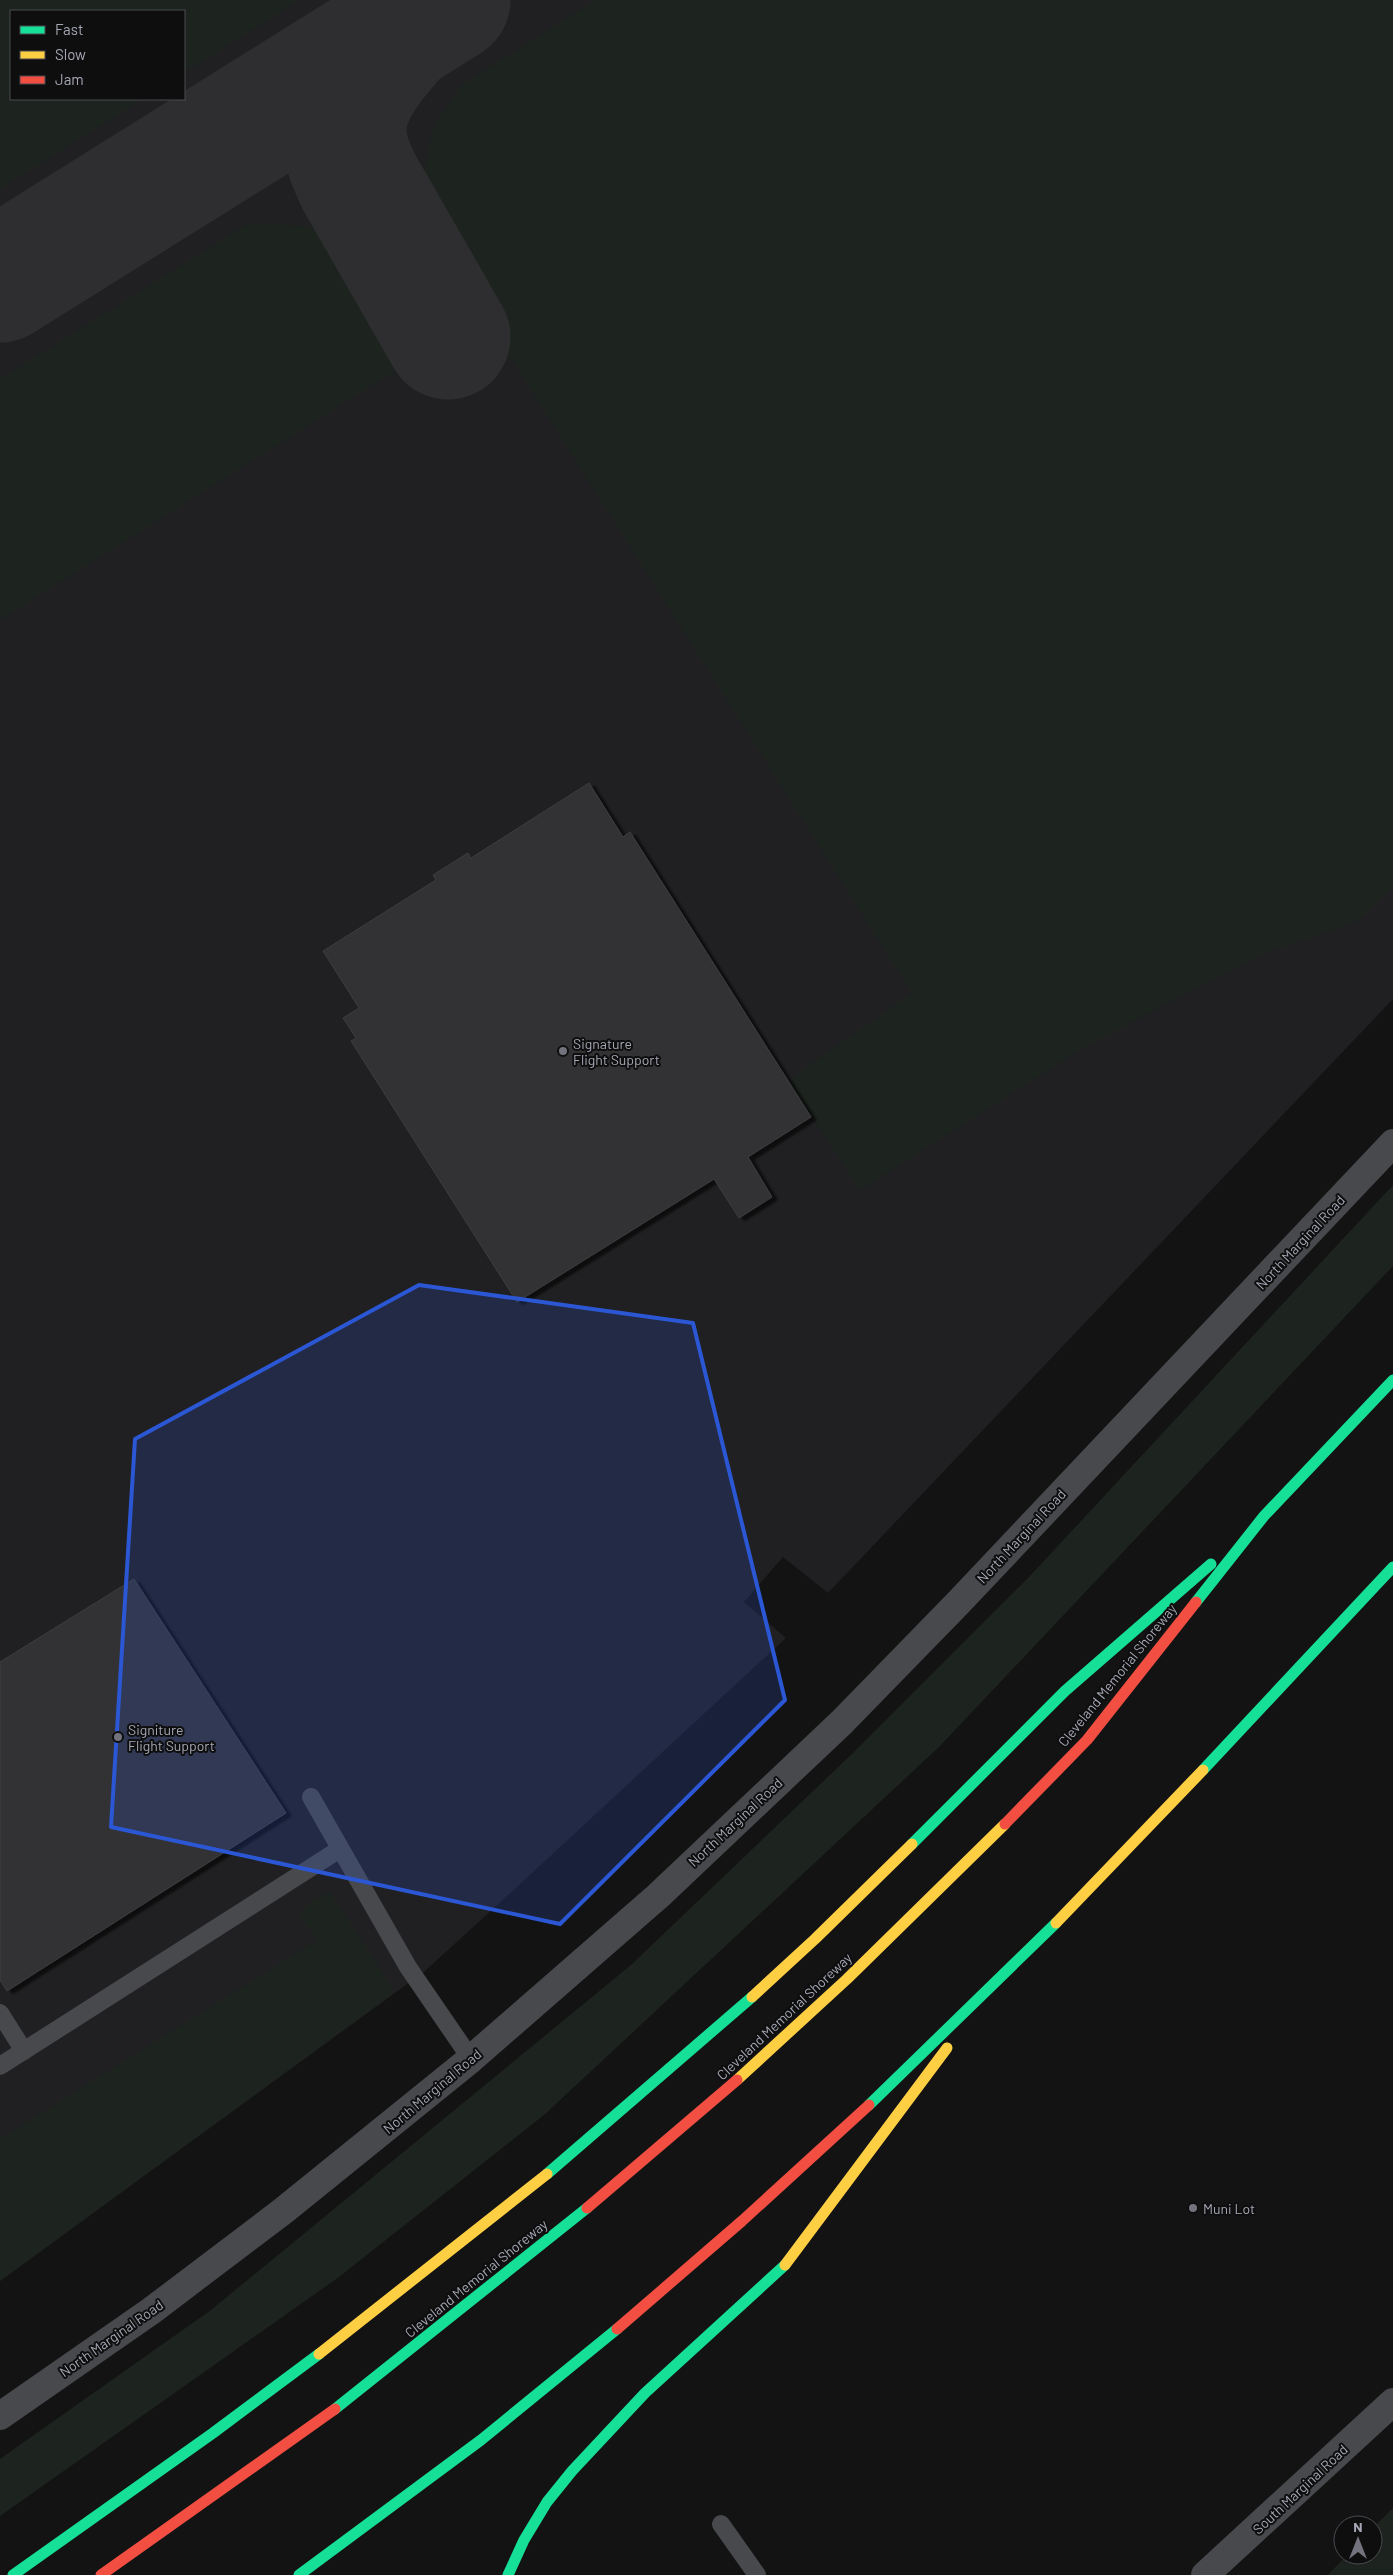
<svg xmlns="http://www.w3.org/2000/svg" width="1393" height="2575" font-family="Barlow,sans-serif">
<defs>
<filter id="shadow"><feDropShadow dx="5.5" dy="3" stdDeviation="1" flood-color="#0009"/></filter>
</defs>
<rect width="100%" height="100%" fill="#131314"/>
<path fill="#202022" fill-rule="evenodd" d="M0 0H1393V999L828 1593 783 1557 744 1602 786 1638 506 1897 425 1971 0 2281ZM11 11H184V99H11Z"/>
<g fill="#1d241f">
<path d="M0 0H300L184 73V11H11V99H143L0 189Z"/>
<path d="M596 0H1393V887L1356 922 1262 954 1083 1048 860 1190 788 1080 912 993 483 314 453 273 431 221 424 173 434 125 463 84Z"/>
<path d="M249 223 317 227 356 256 401 328 409 362 0 620V379Z"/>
<path d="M1393 1185V1266L939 1747 544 2115 339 2277 0 2516V2459L211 2310 631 1965 855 1751 1029 1577Z"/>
<path d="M330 1892 395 1992 0 2281V2139L317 1940 299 1914 314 1899Z"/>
<path d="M1393 2508V2575H1328L1347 2555H1373V2528Z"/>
</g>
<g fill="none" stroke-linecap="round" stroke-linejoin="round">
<g stroke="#2e2e30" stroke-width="125">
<path d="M398 32C372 61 338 98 345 142 347 157 353 169 359 182L448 337"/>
<path d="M0 280 448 0"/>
</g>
</g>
<g fill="#323234" stroke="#3c3d40" filter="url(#shadow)">
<path d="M589 783 623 837 630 832 811 1117 748 1157 772 1197 739 1218 714 1179 517 1302 351 1041 356 1038 343 1018 359 1008 323 951 436 880 433 875 468 853 471 858Z"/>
<path d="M134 1579 286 1813 7 1991 0 1980V1662Z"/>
</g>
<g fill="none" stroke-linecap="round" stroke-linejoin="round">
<g stroke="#48494c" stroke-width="18">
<path d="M311 1797 408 1967 471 2059"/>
<path d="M0 2013 24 2051"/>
<path d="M0 2066 340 1849"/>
<path d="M721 2524 757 2575"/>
</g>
<g stroke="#48494c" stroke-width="28">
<path d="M0 2416 151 2311 283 2211 471 2059 658 1896 842 1722 958 1603 1393 1143"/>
<path d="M1205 2575 1393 2402"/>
</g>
<g stroke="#16e098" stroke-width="11">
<path d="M1196 1602 1264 1516 1393 1380"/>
<path d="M1203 1770 1393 1567"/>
<path d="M912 1844 1065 1691 1211 1564"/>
<path d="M869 2105 1056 1923"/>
<path d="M547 2174 752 1997"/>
<path d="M335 2409 587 2208"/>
<path d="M13 2575 213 2433 319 2354"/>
<path d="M299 2575 481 2440 617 2329"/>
<path d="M508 2575 524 2540 547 2502 572 2471 645 2393 785 2265"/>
</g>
<g stroke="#ffcf43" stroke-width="11">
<path d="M1056 1923 1203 1770"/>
<path d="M752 1997 815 1939 912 1844"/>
<path d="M737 2080 847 1979 1005 1824"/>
<path d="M785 2265 947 2048"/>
<path d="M319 2354 547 2174"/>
</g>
<g stroke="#f24e42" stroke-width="11">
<path d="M1005 1824 1087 1740 1196 1602"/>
<path d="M587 2208 737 2080"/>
<path d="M617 2329 742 2221 869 2105"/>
<path d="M101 2575 335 2409"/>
</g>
</g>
<path fill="#2b57d4" fill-opacity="0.2" stroke="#2b57d4" stroke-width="4" stroke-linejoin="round" d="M419 1285 693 1323 785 1700 560 1924 111 1827 135 1439Z"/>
<g fill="#72737c" stroke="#0e0e0f" stroke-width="2">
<circle cx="563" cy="1051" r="5"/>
<circle cx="118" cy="1737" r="5"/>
<circle cx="1193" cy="2208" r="5"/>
</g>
<g text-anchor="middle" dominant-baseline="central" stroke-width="4" stroke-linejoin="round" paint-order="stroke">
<g font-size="14" fill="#a5a7b4" stroke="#0e0e0f" text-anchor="start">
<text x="573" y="1043">Signature<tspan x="573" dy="16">Flight Support</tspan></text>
<text x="128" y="1729">Signiture<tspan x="128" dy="16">Flight Support</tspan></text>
<text x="1203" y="2208">Muni Lot</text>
</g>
<g font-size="14" fill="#a5a7b4" stroke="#0e0e0f">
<text transform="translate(1300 1242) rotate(-47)">North Marginal Road</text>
<text transform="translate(1021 1536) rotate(-47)">North Marginal Road</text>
<text transform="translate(1117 1675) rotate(-51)">Cleveland Memorial Shoreway</text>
<text transform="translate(735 1822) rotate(-43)">North Marginal Road</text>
<text transform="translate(784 2016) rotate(-43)">Cleveland Memorial Shoreway</text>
<text transform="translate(432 2091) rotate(-40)">North Marginal Road</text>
<text transform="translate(476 2278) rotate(-39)">Cleveland Memorial Shoreway</text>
<text transform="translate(111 2338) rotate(-35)">North Marginal Road</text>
<text transform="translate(1300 2489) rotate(-43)">South Marginal Road</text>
</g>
</g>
<rect x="10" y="10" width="175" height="90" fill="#0e0e0f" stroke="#4a4b51"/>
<rect x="20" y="26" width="25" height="8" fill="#16e098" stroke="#4a4b51"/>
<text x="55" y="35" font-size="15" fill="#a5a7b4">Fast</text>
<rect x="20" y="51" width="25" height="8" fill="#ffcf43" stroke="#4a4b51"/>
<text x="55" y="60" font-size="15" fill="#a5a7b4">Slow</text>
<rect x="20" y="76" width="25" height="8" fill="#f24e42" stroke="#4a4b51"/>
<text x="55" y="85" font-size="15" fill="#a5a7b4">Jam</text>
<g transform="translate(1358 2540)"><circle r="24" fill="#0e0e0f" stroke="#4a4b51"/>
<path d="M0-4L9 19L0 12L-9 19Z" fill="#72737c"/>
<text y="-8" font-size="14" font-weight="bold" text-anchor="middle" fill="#a5a7b4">N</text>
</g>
</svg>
